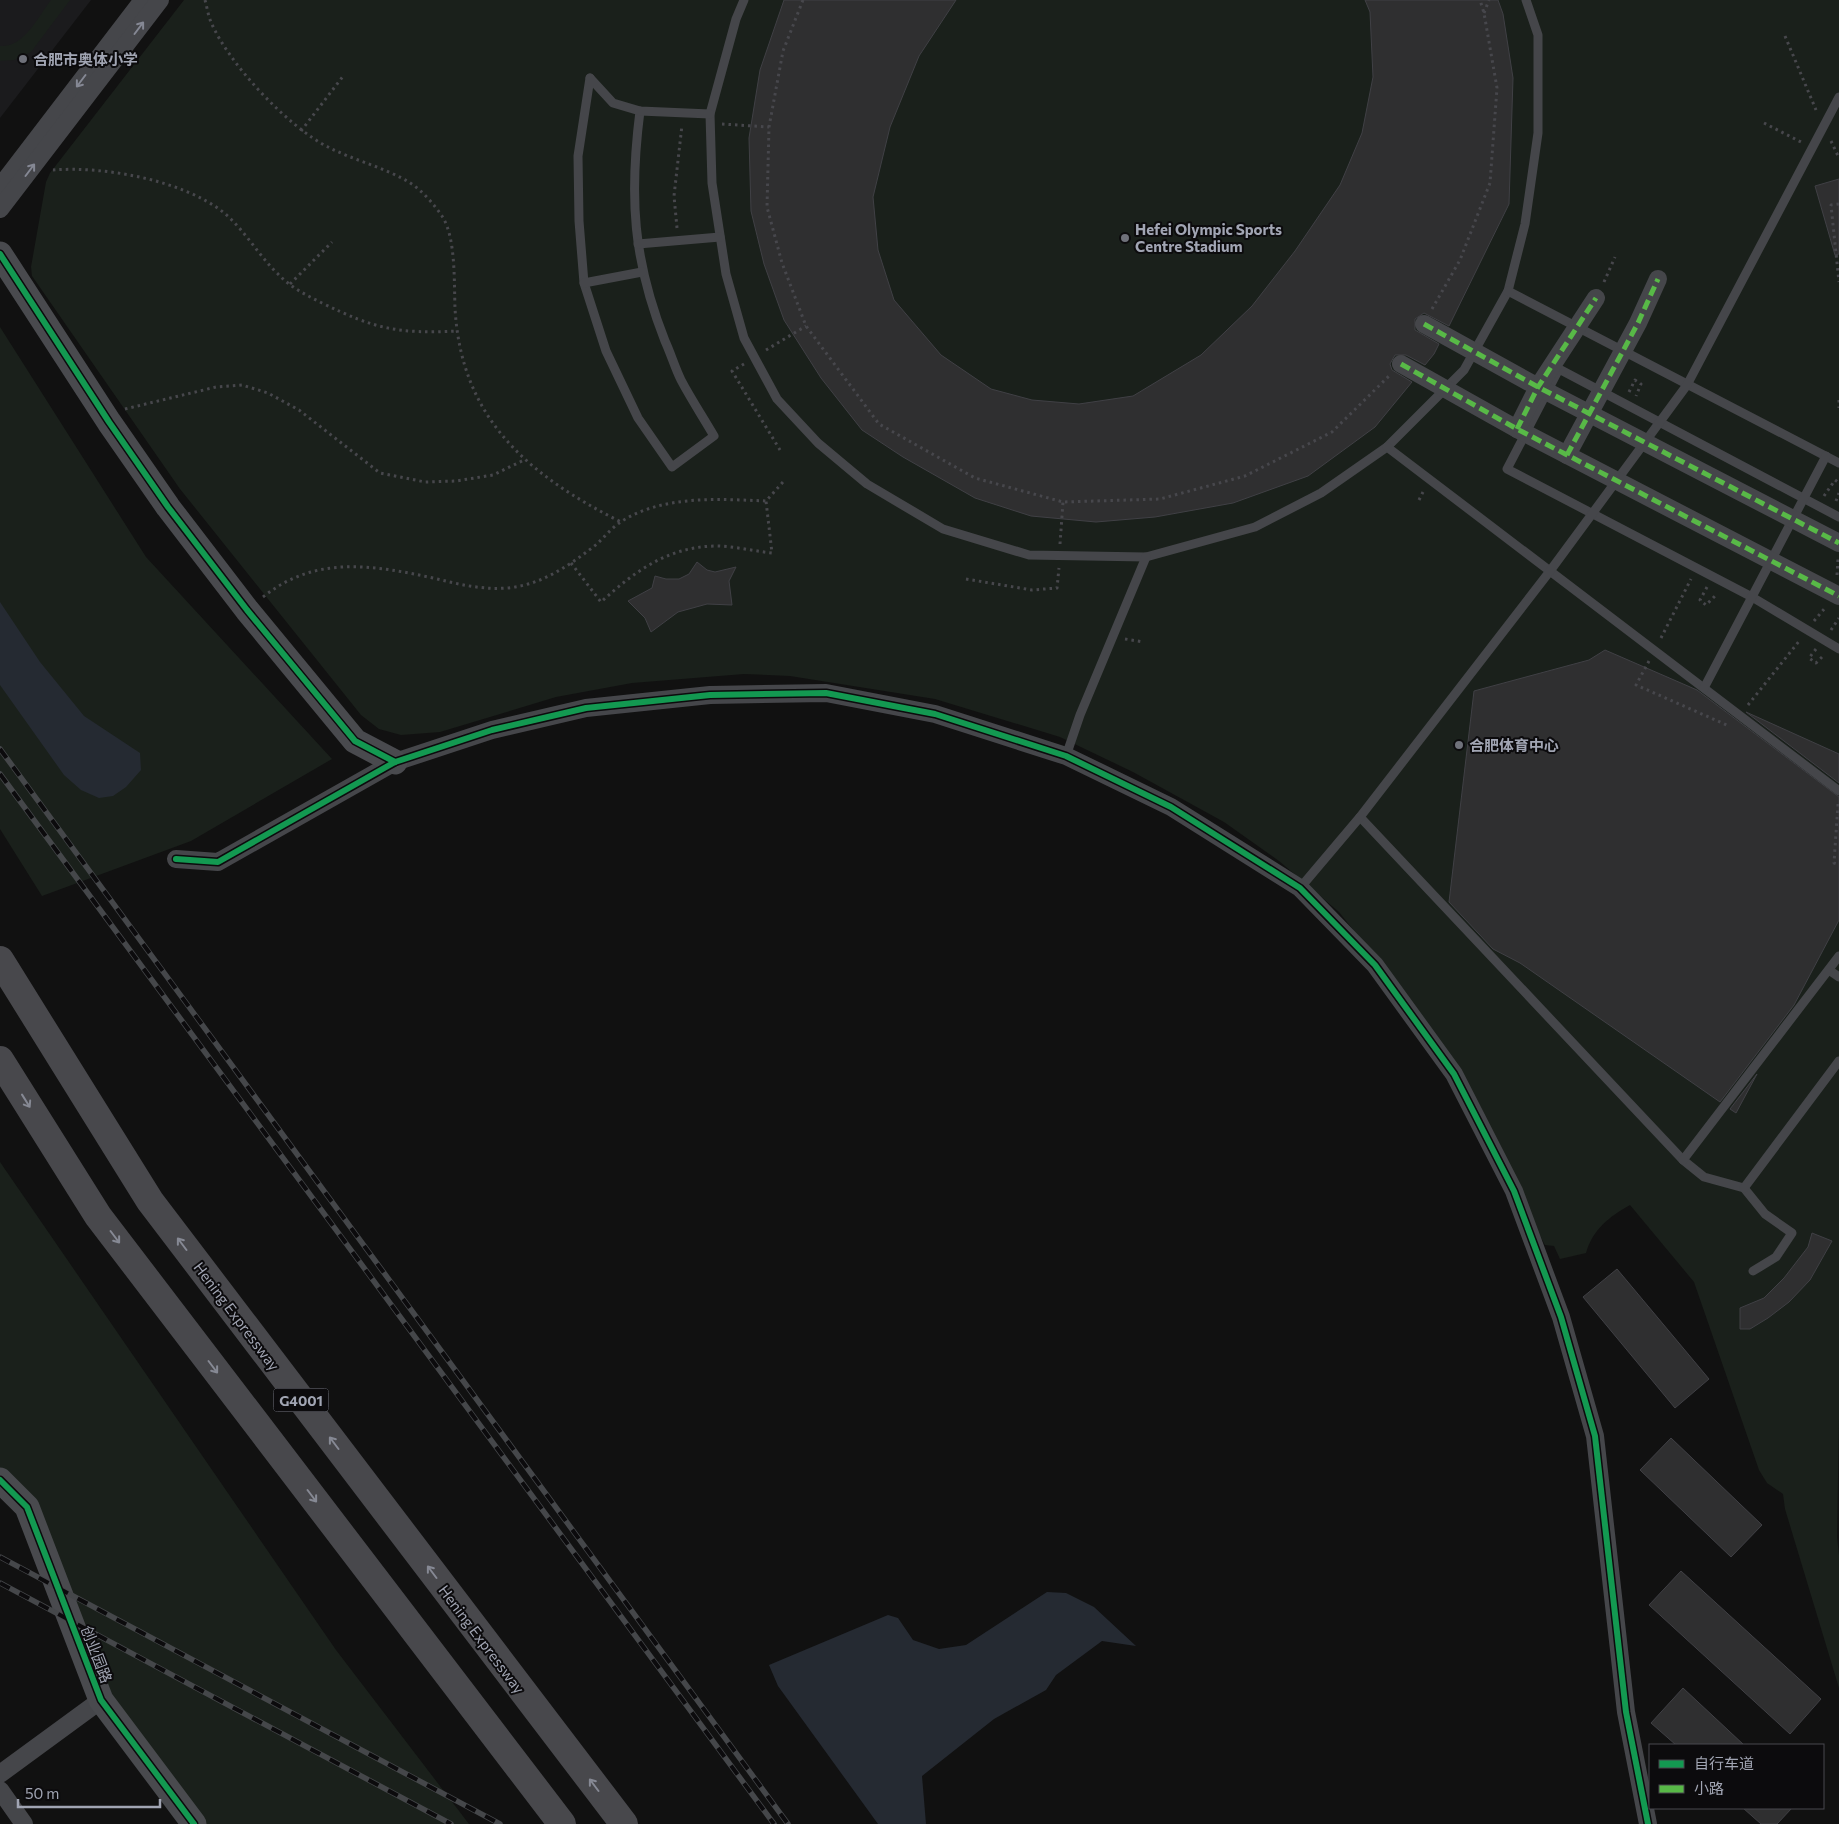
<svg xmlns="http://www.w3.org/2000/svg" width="1839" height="1824" font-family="Commissioner,'Noto Sans SC',sans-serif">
<rect width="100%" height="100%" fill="#111"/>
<path fill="#1b1b1d" d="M0 0H91L0 118Z"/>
<g fill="#1a201b">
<path d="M51 0H70L31 52 14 60 0 61V46C24 48 38 17 51 0Z"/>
<path d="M184 0H1839V1419L1837 1537 1839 1555V1688L1785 1509 1783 1494 1767 1483 1759 1470 1694 1282 1630 1205C1609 1217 1593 1229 1586 1253L1560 1259 1554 1246 1545 1245 1422 1016 1339 912 1279 861 1224 822 1133 772 1060 737 935 699 790 676 744 674 632 683 556 697 440 732 401 735 379 729 361 715 180 489 32 276 31 267 46 182 50 173Z"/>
<path d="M0 327 146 557 332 759 191 841 42 896 0 829Z"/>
<path d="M0 1162 336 1650 469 1824H194L101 1700 27 1508 0 1480Z"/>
</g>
<g fill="#252a32">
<path d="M0 602 40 662 84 716 140 753 141 770 126 787 113 796 99 798 81 790 64 775 0 685Z"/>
<path d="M1047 1592 1066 1593 1094 1607 1136 1646 1102 1641 1056 1675 1046 1690 994 1719 922 1776 926 1824H878L778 1686 769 1665 888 1615 898 1618 913 1640 939 1649 966 1645Z"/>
</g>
<g fill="#2f2f30" stroke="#404045">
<path d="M784 0H956L919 56 890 127 873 197 878 250 894 300 941 355 991 389 1032 400 1079 404 1133 396 1201 355 1252 306 1295 251 1340 185 1362 133 1373 77 1370 12 1365 0H1498L1503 14 1513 78 1509 204 1449 326 1424 313 1415 319V330L1439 344 1434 354 1425 365 1406 355H1395L1390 364 1392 370 1412 382 1375 427 1308 476 1233 503 1155 517 1096 522 1031 516 975 498 903 457 862 430 821 378 784 320 764 264 751 211 749 138 760 70Z"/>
<path d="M1839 179V254L1835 255 1815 186Z"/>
<path d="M697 562 707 570 715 572 736 567 729 581 732 605 707 604 678 612 651 632 645 618 628 601 652 588 655 576 666 579H679L689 574Z"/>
<path d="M1605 650 1697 690 1839 797V920L1794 1005 1720 1102 1520 963 1493 949 1449 902 1474 691 1589 660Z"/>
<path d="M1746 712 1839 754V783Z"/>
<path d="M1757 1074 1736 1113 1730 1109Z"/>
<path d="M1812 1233 1832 1241 1810 1280 1789 1302 1768 1318 1750 1329H1740V1308L1764 1298 1784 1278 1808 1247Z"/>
<path d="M1617 1269 1709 1379 1675 1408 1583 1297Z"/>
<path d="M1671 1438 1762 1525 1731 1557 1640 1470Z"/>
<path d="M1681 1571 1821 1699 1790 1734 1649 1605Z"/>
<path d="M1683 1688 1744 1745H1676L1651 1723Z"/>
<path d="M1743 1808H1792L1777 1824H1761Z"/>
</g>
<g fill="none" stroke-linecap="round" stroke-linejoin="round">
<g stroke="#47474c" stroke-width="3" stroke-dasharray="2.5 4" stroke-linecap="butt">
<path d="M205 0C207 7 208 15 211 22 228 63 288 127 328 147 353 160 383 167 407 181 421 189 433 203 442 216 456 237 454 283 455 308 461 419 528 475 621 522"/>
<path d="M803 0 783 51 769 127 767 207 782 263 806 326 879 424 975 478 1063 502 1160 499 1245 476 1332 432 1390 375"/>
<path d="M1484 13 1489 0"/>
<path d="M1785 36 1816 110"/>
<path d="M1764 123 1801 142"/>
<path d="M722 124 769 127"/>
<path d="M301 131 344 75"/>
<path d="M1831 141 1839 158"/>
<path d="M53 170C104 166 182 180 223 212 245 230 258 255 278 274 290 287 306 295 322 303 375 329 398 334 457 331"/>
<path d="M1839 204 1831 205 1839 282"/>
<path d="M677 228 674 196 682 125"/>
<path d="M1604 282 1615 257"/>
<path d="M290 284 332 242"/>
<path d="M1432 309 1460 260 1490 183 1497 88 1484 13 1480 0"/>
<path d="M766 350 806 326"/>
<path d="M744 364 732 371 780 450"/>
<path d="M1629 392 1635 380 1641 384 1636 396"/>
<path d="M1839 400V408"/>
<path d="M125 409 216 387 242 385 268 393 299 410 380 473 425 482 456 481 493 475 524 460"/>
<path d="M1824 496 1835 480 1839 483"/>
<path d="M1419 500 1423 492"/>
<path d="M1836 501 1839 493"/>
<path d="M1060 544 1063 502"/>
<path d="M571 563 601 602C634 572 667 547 715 546 734 546 753 551 772 553L766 501 783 482"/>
<path d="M1837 575 1838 559"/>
<path d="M966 579 1032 590 1057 588 1059 568"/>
<path d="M1707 587 1700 600 1706 605 1717 594"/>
<path d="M263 597C315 555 373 565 433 578 458 584 481 590 507 588 542 585 570 565 597 544 605 536 613 527 622 521 664 495 719 499 766 501"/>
<path d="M1814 621 1825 608"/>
<path d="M1831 630 1839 618"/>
<path d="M1661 638 1691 579"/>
<path d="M1125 639 1144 642"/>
<path d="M1816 649 1809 658 1816 663 1824 655"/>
<path d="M1649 661 1636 685 1729 726"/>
<path d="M1748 705 1800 640"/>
<path d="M1838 804 1834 863 1839 865"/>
</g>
<g stroke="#45464a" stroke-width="9">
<path d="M744 0 736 19 710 114 712 183 726 274 744 338 777 399 818 443 867 484 943 529 1029 555 1146 557 1255 527 1321 493 1387 447 1464 370 1508 291 1525 224 1538 133V35L1526 0"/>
<path d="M590 78 578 156 579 221 584 283 606 351 638 418 672 467 714 436C703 417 691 399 681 380 675 368 671 354 665 341 633 260 629 197 640 111"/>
<path d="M590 78 613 103 640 111 710 114"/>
<path d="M638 244 720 237"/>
<path d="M584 283 642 272"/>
<path d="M1508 291 1839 463"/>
<path d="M1387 447 1839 791"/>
<path d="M1839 517 1559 369 1507 469 1752 597 1839 649"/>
<path d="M1704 688 1826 456"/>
<path d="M1066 756 1080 715 1146 557"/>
<path d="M1360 817 1683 1160 1704 1177 1744 1188 1765 1214 1792 1233 1776 1257 1753 1271"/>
<path d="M1300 888 1360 817 1550 571 1687 385 1839 97"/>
<path d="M1829 970 1839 977"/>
<path d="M1683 1160 1839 956"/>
<path d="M1744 1188 1839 1061"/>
</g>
<g stroke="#45464a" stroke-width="18">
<path d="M0 187 143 0"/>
<path d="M0 209 160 0"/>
<path d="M1424 324 1538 387 1839 543"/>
<path d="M1401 364 1517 429 1839 596"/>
<path d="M1517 429 1538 387 1596 298"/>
<path d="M1567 455 1638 323 1658 279"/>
<path d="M176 859 218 862 395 762 492 730 586 708 710 695 826 693 935 714 1066 756 1171 807 1300 888 1375 965 1454 1074 1514 1191 1561 1317 1595 1436 1626 1712 1648 1824"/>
<path d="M0 1774 101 1700"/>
<path d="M0 1790 24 1824"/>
</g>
<g stroke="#494a4e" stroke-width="25">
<path d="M0 254 109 422 168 507 247 610 355 741 395 762"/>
<path d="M0 1480 27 1507 101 1700 194 1824"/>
</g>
<g stroke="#48484c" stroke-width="28">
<path d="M0 960 150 1201 624 1824"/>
<path d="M0 1060 98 1216 562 1824"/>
</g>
<defs>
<g id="rail">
<path d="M0 749 788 1824"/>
<path d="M0 774 774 1824"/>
<path d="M0 1557 500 1824"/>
<path d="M0 1583 451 1824"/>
</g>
</defs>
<use href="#rail" stroke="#45474a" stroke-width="5.5"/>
<use href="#rail" stroke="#0c0b0d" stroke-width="4" stroke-dasharray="11" stroke-linecap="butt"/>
<g stroke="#58b947" stroke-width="5" stroke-dasharray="10 5" stroke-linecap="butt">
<path d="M1424 324 1538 387 1839 543"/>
<path d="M1401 364 1517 429 1839 596"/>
<path d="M1517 429 1538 387 1596 298"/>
<path d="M1567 455 1638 323 1658 279"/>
</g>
<defs>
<g id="cycleway">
<path d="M0 254 109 422 168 507 247 610 355 741 395 762"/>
<path d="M176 859 218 862 395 762 492 730 586 708 710 695 826 693 935 714 1066 756 1171 807 1300 888 1375 965 1454 1074 1514 1191 1561 1317 1595 1436 1626 1712 1648 1824"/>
<path d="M0 1480 27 1507 101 1700 194 1824"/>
</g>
</defs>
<use href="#cycleway" stroke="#0c0b0d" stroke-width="9"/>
<use href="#cycleway" stroke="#139951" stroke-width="6"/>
</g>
<defs><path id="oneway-shaft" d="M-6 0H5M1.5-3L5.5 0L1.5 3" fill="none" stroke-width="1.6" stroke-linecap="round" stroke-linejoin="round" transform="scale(1.25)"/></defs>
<g stroke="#858894">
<use href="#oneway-shaft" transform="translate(139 28) rotate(-53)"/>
<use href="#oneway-shaft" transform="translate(81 81) rotate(127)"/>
<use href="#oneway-shaft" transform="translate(30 170) rotate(-53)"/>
</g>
<g stroke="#868994">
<use href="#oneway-shaft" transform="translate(26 1101) rotate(58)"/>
<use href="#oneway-shaft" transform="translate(115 1237) rotate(53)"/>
<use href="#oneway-shaft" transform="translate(182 1244) rotate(-127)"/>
<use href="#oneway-shaft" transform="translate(213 1367) rotate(53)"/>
<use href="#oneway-shaft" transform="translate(334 1443) rotate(-127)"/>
<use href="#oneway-shaft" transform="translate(312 1496) rotate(53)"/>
<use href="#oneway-shaft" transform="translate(432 1572) rotate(-127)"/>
<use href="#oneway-shaft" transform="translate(594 1785) rotate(-127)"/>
</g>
<g fill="#6f717a" stroke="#0c0b0d" stroke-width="2">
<circle cx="23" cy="59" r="5"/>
<circle cx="1125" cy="238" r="5"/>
<circle cx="1459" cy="745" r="5"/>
</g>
<g text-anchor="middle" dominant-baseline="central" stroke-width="4" stroke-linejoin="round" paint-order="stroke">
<rect fill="#0c0b0d" stroke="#747781" stroke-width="1" x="273.5" y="1388.5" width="55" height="23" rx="4"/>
<g font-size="14" font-weight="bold" fill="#a1a5b3">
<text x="301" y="1400">G4001</text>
</g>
<g font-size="15" font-weight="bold" fill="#a1a5b3" stroke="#0c0b0d" text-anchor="start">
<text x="33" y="59">合肥市奥体小学</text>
<text x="1135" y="229">Hefei Olympic Sports<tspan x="1135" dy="17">Centre Stadium</tspan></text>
<text x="1469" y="745">合肥体育中心</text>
</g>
<g font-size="15" fill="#a1a5b3" stroke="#0c0b0d">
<text transform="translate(237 1316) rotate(53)">Hening Expressway</text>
<text transform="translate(482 1639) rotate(53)">Hening Expressway</text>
<text transform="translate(97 1654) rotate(69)">创业园路</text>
</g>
</g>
<rect x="1649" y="1744" width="175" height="65" fill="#0c0b0d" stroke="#48494f"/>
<rect x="1659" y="1760" width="25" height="8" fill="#139951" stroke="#48494f"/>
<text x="1694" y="1769" font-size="15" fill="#a1a5b3">自行车道</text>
<rect x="1659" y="1785" width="25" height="8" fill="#58b947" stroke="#48494f"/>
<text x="1694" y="1794" font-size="15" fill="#a1a5b3">小路</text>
<path d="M18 1799v8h142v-8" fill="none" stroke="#a1a5b3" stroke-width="2.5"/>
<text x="25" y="1799" font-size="15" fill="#a1a5b3" stroke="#0c0b0d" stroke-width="4" paint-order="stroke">50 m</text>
</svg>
